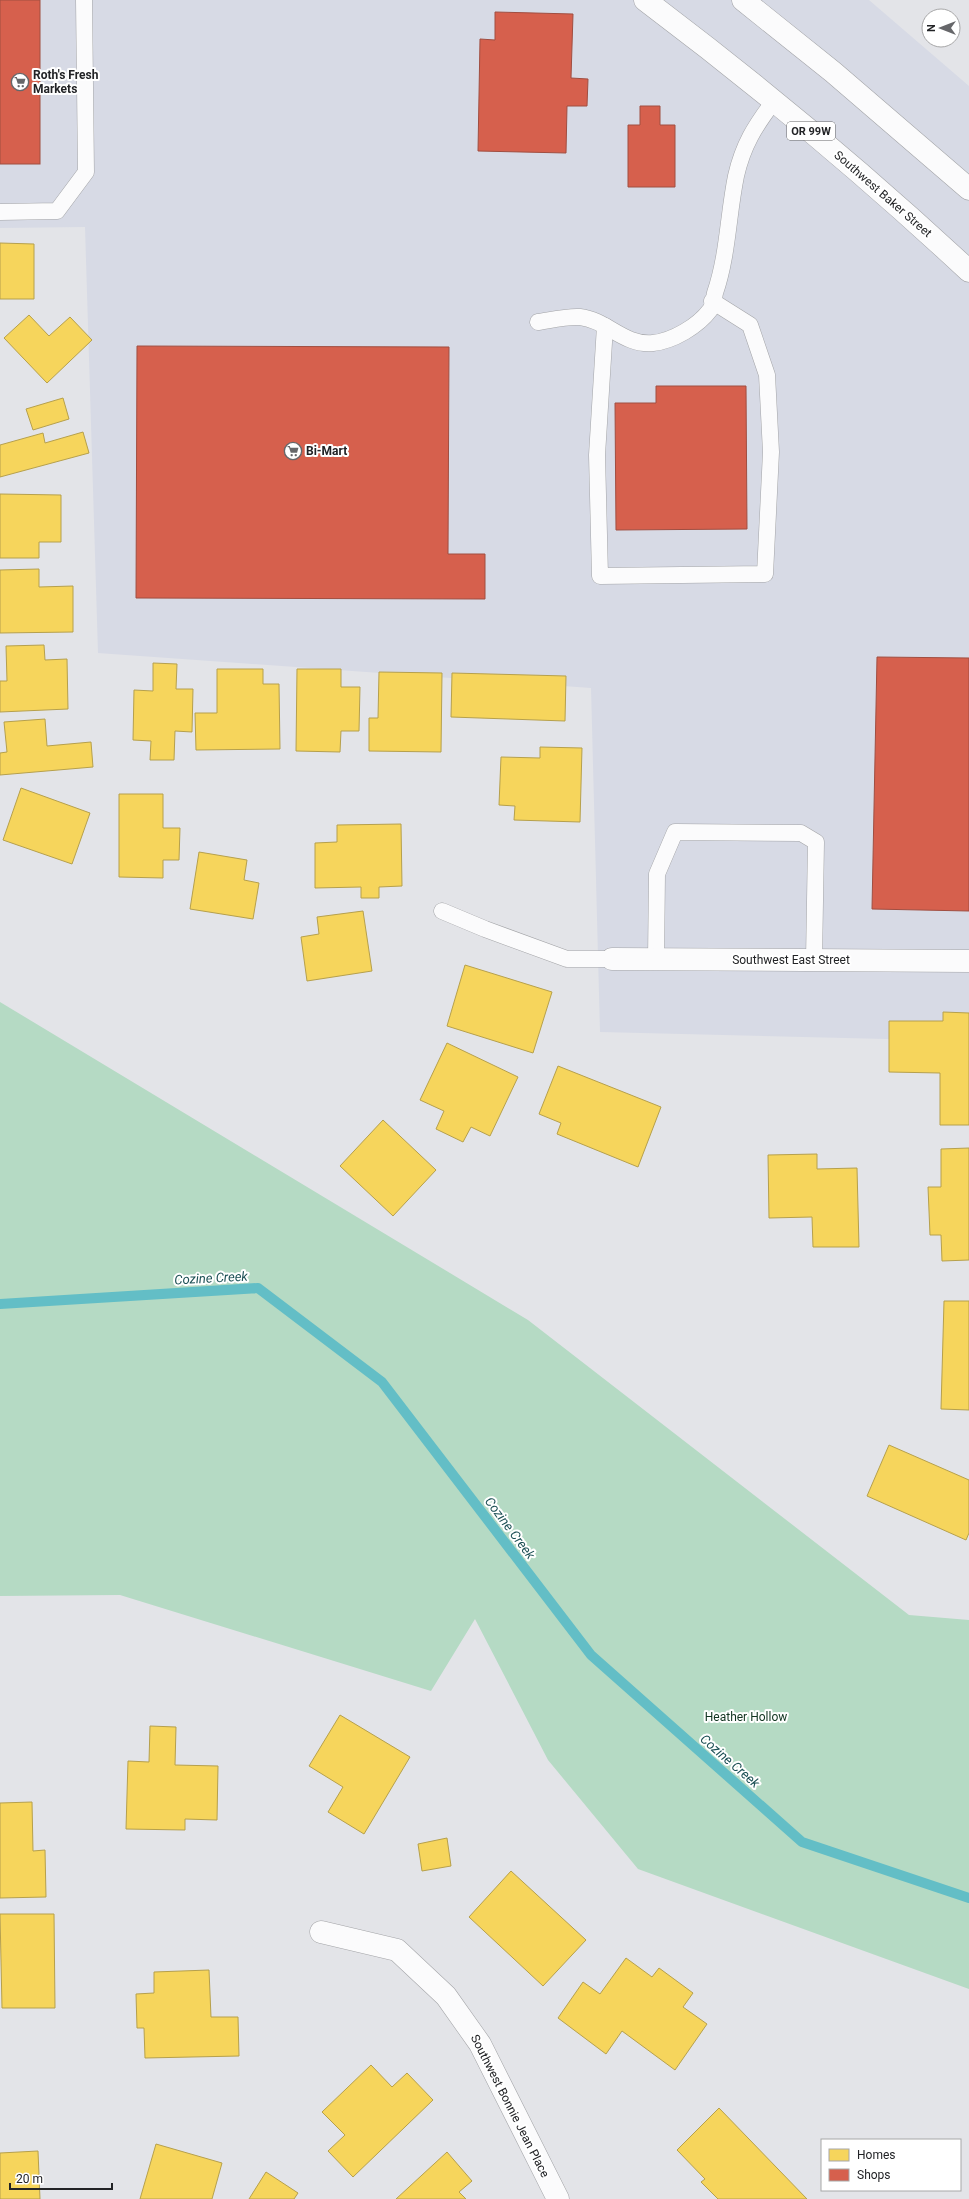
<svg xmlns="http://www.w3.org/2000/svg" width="969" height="2199" font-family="Roboto,sans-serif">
<rect width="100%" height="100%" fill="#e3e4e8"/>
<path fill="#d7dae5" d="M0 0H869L969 86V1041L600 1032 591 688 98 653 85 227 0 228Z"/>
<path fill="#b5dac4" d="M0 1002 528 1320 909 1615 969 1620V1989L638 1869 548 1760 475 1619 431 1691 120 1595 0 1596Z"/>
<g fill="#f6d55c" stroke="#b6a04c">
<path d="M0 243 34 244V299H0Z"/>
<path d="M29 315 49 336 70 317 92 340 47 383 4 338Z"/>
<path d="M63 398 69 419 33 430 26 409Z"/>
<path d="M83 432 89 453 0 477V445L43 433 45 443Z"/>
<path d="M0 494 61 495V542H39V558H0Z"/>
<path d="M39 569V587L73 586V632L0 633V570Z"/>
<path d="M44 645 45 660 67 659 68 709 0 712V681H7L6 646Z"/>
<path d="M153 663 177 664 176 689H193L192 732 175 731 174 760H150L151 741 133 740 134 690 153 691Z"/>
<path d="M217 669H263V684H279L280 749 196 750 195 713H217Z"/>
<path d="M297 669H341V687H360L359 731H341L340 752 296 751Z"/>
<path d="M379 672 442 673 441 752 369 751V718H378Z"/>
<path d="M452 673 566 676 565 721 451 717Z"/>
<path d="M45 719 47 746 91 742 93 767 0 775V753L7 752 4 722Z"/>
<path d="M540 747 582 748 580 822 514 820 515 806 499 805 501 757 540 758Z"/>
<path d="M21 788 90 813 72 864 3 840Z"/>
<path d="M119 794H163V828H180L179 860H163V878L119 877Z"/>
<path d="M401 824 402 886 379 887V898H361V887L315 888V843L337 842V825Z"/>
<path d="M199 852 247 860 244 880 259 883 253 919 190 909Z"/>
<path d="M363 911 372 971 307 981 301 937 319 934 317 917Z"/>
<path d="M465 965 552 992 533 1053 447 1026Z"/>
<path d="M943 1012 969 1013V1125H940V1073L889 1072V1021H943Z"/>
<path d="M447 1043 518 1077 490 1136 471 1127 463 1142 436 1129 444 1111 420 1100Z"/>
<path d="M558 1066 661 1107 638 1167 557 1134 561 1123 539 1114Z"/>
<path d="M383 1120 436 1170 393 1216 340 1166Z"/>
<path d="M969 1148V1260L942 1261 941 1235H930L928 1187H941V1149Z"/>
<path d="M817 1154V1169L857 1168 859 1247H813L812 1217 769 1218 768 1155Z"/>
<path d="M944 1301H969V1410L941 1409Z"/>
<path d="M889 1445 969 1480V1533L966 1540 867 1496Z"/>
<path d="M340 1715 410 1757 364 1834 328 1812 343 1787 309 1766Z"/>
<path d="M150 1726 176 1727 175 1765 218 1766 217 1820 185 1819V1830L126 1829 128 1761 149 1762Z"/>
<path d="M32 1802 33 1851 45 1850 46 1897 0 1898V1803Z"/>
<path d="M447 1838 451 1866 422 1871 418 1844Z"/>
<path d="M511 1871 586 1940 543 1986 469 1917Z"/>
<path d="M0 1914H54L55 2008H2Z"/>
<path d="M626 1958 652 1977 659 1968 693 1993 683 2007 707 2024 675 2070 622 2031 606 2054 558 2018 583 1982 600 1994Z"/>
<path d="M209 1970 211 2017H238L239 2056 145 2058 144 2028H137L136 1994 154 1993V1972Z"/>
<path d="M371 2065 392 2087 407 2073 433 2100 353 2177 328 2151 345 2135 322 2112Z"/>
<path d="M719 2108 807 2199H718L701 2182 705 2179 677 2150Z"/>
<path d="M156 2144 222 2163 212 2199H140Z"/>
<path d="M38 2151 40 2199H0V2153Z"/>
<path d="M447 2152 472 2181 459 2192 466 2199H396Z"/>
<path d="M266 2172 298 2193 294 2199H249Z"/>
</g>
<g fill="#d6604d" stroke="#a04e41">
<rect x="0" y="0" width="40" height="164"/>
<path d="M495 12 573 14 571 78 588 79 587 106H567L566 153 478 151 480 39 495 40Z"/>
<path d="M640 106H660V125H675V187H628V125H640Z"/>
<path d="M137 346 449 347 448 554H485V599L136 598Z"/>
<path d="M656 386H746L747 529 616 530 615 403H656Z"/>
<path d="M877 657 969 658V911L872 909Z"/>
</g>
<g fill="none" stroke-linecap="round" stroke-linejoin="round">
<path stroke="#63bec6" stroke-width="10" d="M0 1304 258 1288 382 1382 591 1655 802 1842 969 1898"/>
<defs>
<g id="lane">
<path d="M0 212 57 211 86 172 84 0"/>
<path d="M538 322C551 320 567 316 580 317 607 320 624 346 653 343 673 341 698 326 710 310 713 306 714 298 715 293 728 255 728 215 736 176 743 145 755 126 774 101"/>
<path d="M605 326 597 455 600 576 765 574 771 452 767 375 750 325 712 301"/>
<path d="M442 911 485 929 567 959H612"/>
<path d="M656 959 657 874 675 832 801 833 816 842 814 960"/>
</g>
<g id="street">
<path d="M612 959 969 961"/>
<path d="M321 1932 397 1950 446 1996 480 2044 558 2199"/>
</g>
<g id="highway">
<path d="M645 0C758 85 866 175 969 271"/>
<path d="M743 0 833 72 969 189"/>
</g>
</defs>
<use href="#lane" stroke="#a3a4a7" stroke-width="17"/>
<use href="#street" stroke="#a3a4a7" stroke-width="23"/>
<use href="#highway" stroke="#a3a4a7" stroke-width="23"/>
<use href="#lane" stroke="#fbfbfc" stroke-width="16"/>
<use href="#street" stroke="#fbfbfc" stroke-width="22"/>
<use href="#highway" stroke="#fbfbfc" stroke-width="22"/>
</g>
<defs>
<symbol id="supermarket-ring" viewBox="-11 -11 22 22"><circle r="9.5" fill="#fff" stroke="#66676a" stroke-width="1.5"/><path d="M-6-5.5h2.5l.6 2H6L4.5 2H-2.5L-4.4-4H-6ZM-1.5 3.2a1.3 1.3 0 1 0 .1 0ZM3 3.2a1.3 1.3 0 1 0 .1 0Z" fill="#66676a"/></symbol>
</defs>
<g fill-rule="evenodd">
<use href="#supermarket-ring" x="10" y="72" width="20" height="20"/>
<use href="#supermarket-ring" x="283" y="441" width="20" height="20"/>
</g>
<g text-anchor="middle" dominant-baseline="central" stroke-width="4" stroke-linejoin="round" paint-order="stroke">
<rect fill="#fff" stroke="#646567" stroke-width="1" x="787" y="122" width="48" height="18" rx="3"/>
<g font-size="11" font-weight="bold" fill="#222326">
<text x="811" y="131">OR 99W</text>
</g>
<g font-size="12" font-weight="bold" fill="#222326" stroke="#fff" text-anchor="start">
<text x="33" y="75">Roth's Fresh<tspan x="33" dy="14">Markets</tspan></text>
<text x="306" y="451">Bi-Mart</text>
</g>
<g font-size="12" fill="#222326" stroke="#fff">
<text transform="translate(883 194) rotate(41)">Southwest Baker Street</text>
<text x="791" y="960">Southwest East Street</text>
<text transform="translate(510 2106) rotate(63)">Southwest Bonnie Jean Place</text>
</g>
<g font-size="12" fill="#10331f" stroke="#fff">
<text x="746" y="1717">Heather Hollow</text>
</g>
<g font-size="13" font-style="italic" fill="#1b4f54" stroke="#fff">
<text transform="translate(211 1278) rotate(-3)">Cozine Creek</text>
<text transform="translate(510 1528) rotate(53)">Cozine Creek</text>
<text transform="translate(730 1761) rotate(41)">Cozine Creek</text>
</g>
</g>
<rect x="821" y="2139" width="140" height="52" fill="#ffffff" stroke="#a7a7a8"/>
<rect x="829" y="2149" width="20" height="12" fill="#f6d55c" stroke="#a7a7a8"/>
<text x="857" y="2159" font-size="12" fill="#222326">Homes</text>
<rect x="829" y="2169" width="20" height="12" fill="#d6604d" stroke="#a7a7a8"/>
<text x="857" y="2179" font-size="12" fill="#222326">Shops</text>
<g transform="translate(941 28) rotate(270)"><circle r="19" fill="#ffffff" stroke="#a7a7a8"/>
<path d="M0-3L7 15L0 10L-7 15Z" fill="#66676a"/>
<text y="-6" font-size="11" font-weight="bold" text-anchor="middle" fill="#222326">N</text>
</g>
<path d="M10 2183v6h102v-6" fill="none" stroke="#222326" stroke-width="2"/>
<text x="16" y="2183" font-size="12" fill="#222326" stroke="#ffffff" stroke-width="3" paint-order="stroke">20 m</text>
</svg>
